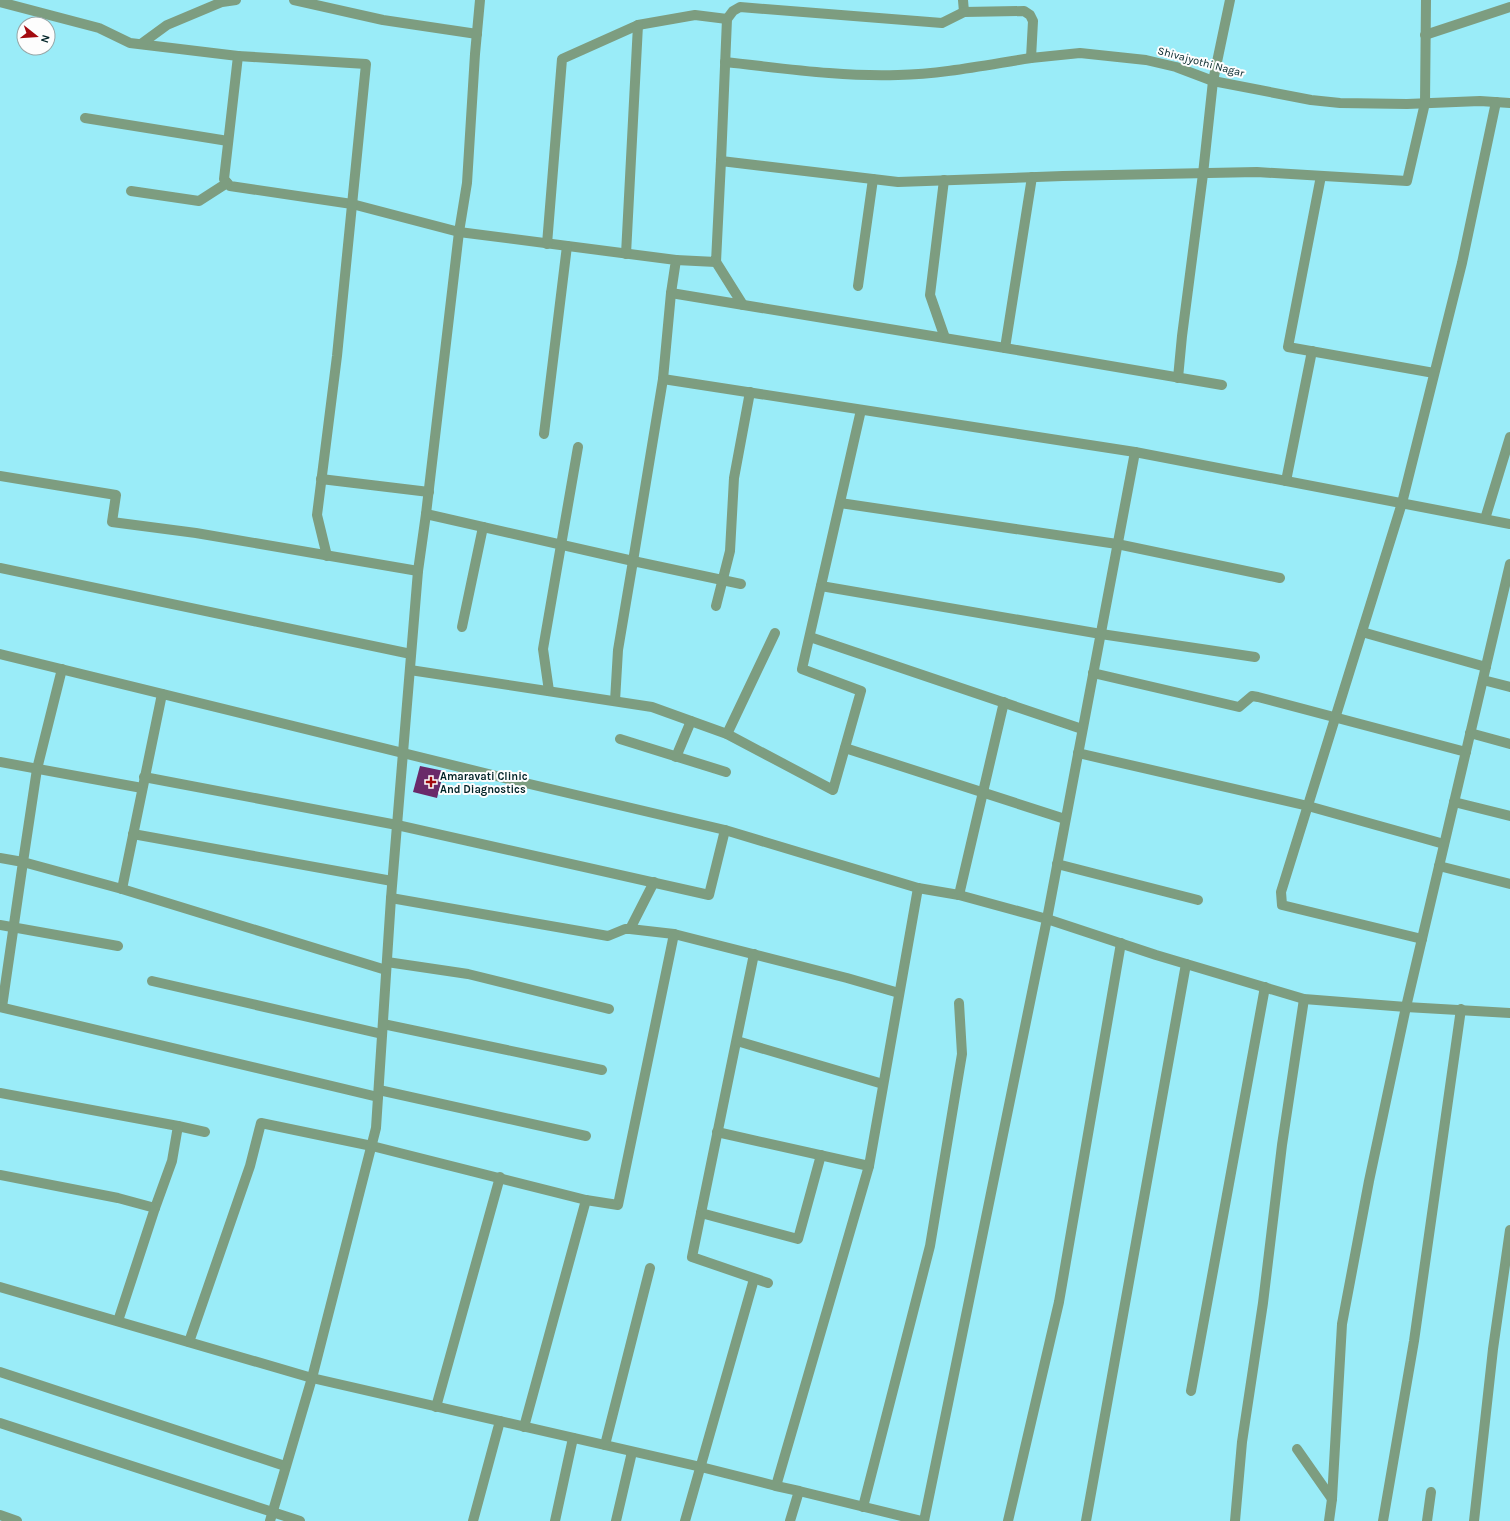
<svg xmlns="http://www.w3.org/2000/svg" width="1510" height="1521" font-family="Karla,sans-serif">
<rect width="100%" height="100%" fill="#9aecf8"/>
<path fill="#6a2a69" d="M420 766 444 771 437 798 413 792Z"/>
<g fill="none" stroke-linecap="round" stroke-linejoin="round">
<g stroke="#7d9d80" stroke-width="10">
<path d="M294 0 383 20 477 34"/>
<path d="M963 0 964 12 1024 11 1030 15 1033 21 1031 58 1080 53 1146 60 1176 67 1213 81 1311 100 1340 103 1407 104 1480 101 1510 103"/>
<path d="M0 2 99 28 130 43 238 56 224 179 230 186 352 204 459 232 676 260 671 293 663 379 1135 452 1510 524"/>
<path d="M1425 35 1510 7"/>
<path d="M141 44 167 25 222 2 236 0"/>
<path d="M238 56 366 64 337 356 317 515 327 556"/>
<path d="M725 62C782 68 840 77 898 75 943 74 986 65 1031 58"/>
<path d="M85 118 228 141"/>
<path d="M721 161 727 19 733 11 740 7 942 23 964 12"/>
<path d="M1321 176 1288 347 1434 373"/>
<path d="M944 180 930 295 945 338"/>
<path d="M131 191 199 201 227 183"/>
<path d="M547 244 562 59 638 25 695 15 727 19"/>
<path d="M626 254 638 25"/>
<path d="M676 260 716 262 721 161 898 182 1063 176 1257 172 1407 181 1425 103 1426 0"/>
<path d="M716 262 743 305"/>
<path d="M858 286 873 179"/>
<path d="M671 293 1005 348 1032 177"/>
<path d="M1005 348 1222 385"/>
<path d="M1178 378 1182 336 1203 174 1213 81 1230 0"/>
<path d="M544 434 567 246"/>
<path d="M0 476 116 495 112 522 196 533 418 571"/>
<path d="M321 479 429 492"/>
<path d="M1286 481 1312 351"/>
<path d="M840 503 1117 544 1280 578"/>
<path d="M426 514 633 561 663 379"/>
<path d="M1485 519 1510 437"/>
<path d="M0 568 411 654"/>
<path d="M821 586 1101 634 1255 657"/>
<path d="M716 606 730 551 734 478 750 392"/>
<path d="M462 627 483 527"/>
<path d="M1362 632 1486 667"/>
<path d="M810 637 1082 729"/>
<path d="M0 654 521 782 725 830 918 888 959 895 1047 919 1156 955 1304 999 1406 1007 1510 1013"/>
<path d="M62 669 37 769 23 862 122 889 386 970"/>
<path d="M410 670 652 707 727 734 833 790 861 691 802 669 861 410"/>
<path d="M1093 673 1239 707 1252 696 1258 697 1466 752"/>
<path d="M1483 680 1510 687"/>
<path d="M549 691 543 649 578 447"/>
<path d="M615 701 618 650 633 561 741 584"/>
<path d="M1470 733 1510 744"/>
<path d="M727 734 775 633"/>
<path d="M620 739 726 772"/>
<path d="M845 748 1065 819"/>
<path d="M1078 753 1308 806 1444 844"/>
<path d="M676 757 691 721"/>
<path d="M0 762 142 788"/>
<path d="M144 777 397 825 709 895 725 830"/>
<path d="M1454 802 1510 816"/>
<path d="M133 834 392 881"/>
<path d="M0 858 23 862 2 1007"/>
<path d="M1057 864 1198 900"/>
<path d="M1439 866 1510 884"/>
<path d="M122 889 162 694"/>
<path d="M959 895 1004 702"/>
<path d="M391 898 608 936 625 929H630L674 934 847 978 899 993"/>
<path d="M0 925 118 946"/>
<path d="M630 929 654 882"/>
<path d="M1422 939 1282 905 1281 892 1402 503 1462 263 1496 102"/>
<path d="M754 954 692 1257 768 1283"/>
<path d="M387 962 468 974 609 1009"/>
<path d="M152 981 382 1034"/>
<path d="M0 1007 378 1097"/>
<path d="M383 1024 602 1070"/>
<path d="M737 1041 883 1084"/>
<path d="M379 1090 586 1136"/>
<path d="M0 1093 178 1126 205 1132"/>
<path d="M717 1132 869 1166"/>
<path d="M0 1175 118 1198 155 1208 118 1321"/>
<path d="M155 1208 172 1161 178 1126"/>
<path d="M701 1213 798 1239 821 1155"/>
<path d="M0 1287 312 1378 701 1467 776 1486 799 1491 922 1521"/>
<path d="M189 1342 250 1166 261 1123 372 1146 586 1200 618 1205 674 934"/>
<path d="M0 1372 285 1466"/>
<path d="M1191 1391 1265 987"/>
<path d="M436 1407 500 1177"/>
<path d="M0 1423 300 1521"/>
<path d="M524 1427 586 1200"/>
<path d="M605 1445 650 1268"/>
<path d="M1297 1449 1332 1499"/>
<path d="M776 1486 869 1166 918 888"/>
<path d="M863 1507 930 1246 962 1054 959 1003"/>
<path d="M0 1515 17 1521"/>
<path d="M270 1521 312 1378 376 1128 391 898 418 571 426 514 459 232 467 183 475 54 480 0"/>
<path d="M473 1521 500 1421"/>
<path d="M555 1521 573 1438"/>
<path d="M616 1521 632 1452"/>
<path d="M685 1521 754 1279"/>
<path d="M790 1521 799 1491"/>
<path d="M924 1521 1047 919 1135 452"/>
<path d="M1008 1521 1059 1302 1121 943"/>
<path d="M1086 1521 1186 964"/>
<path d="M1235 1521 1242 1442 1263 1303 1282 1145 1304 999"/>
<path d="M1329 1521 1332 1499 1342 1324 1369 1181 1406 1007 1510 564"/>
<path d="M1383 1521 1414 1341 1461 1009"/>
<path d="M1427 1521 1431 1492"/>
<path d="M1474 1521 1493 1349 1510 1230"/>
</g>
</g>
<path fill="#a30a0f" stroke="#fdfdfd" stroke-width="1.5" d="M429 776h4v4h4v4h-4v4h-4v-4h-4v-4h4z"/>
<g text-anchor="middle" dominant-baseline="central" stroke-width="4" stroke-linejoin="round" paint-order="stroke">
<g font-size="11" fill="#002327" stroke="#fdfdfd">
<text transform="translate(1201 62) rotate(15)">Shivajyothi Nagar</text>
</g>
<g font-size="11" font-weight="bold" fill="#002327" stroke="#fdfdfd" text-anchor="start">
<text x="440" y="776">Amaravati Clinic<tspan x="440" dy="13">And Diagnostics</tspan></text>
</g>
</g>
<g transform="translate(36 36) rotate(107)"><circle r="19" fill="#fdfdfd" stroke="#98a6a7"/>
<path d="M0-3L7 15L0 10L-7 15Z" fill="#a30a0f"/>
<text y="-6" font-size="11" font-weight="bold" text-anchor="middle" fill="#002327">N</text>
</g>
</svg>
